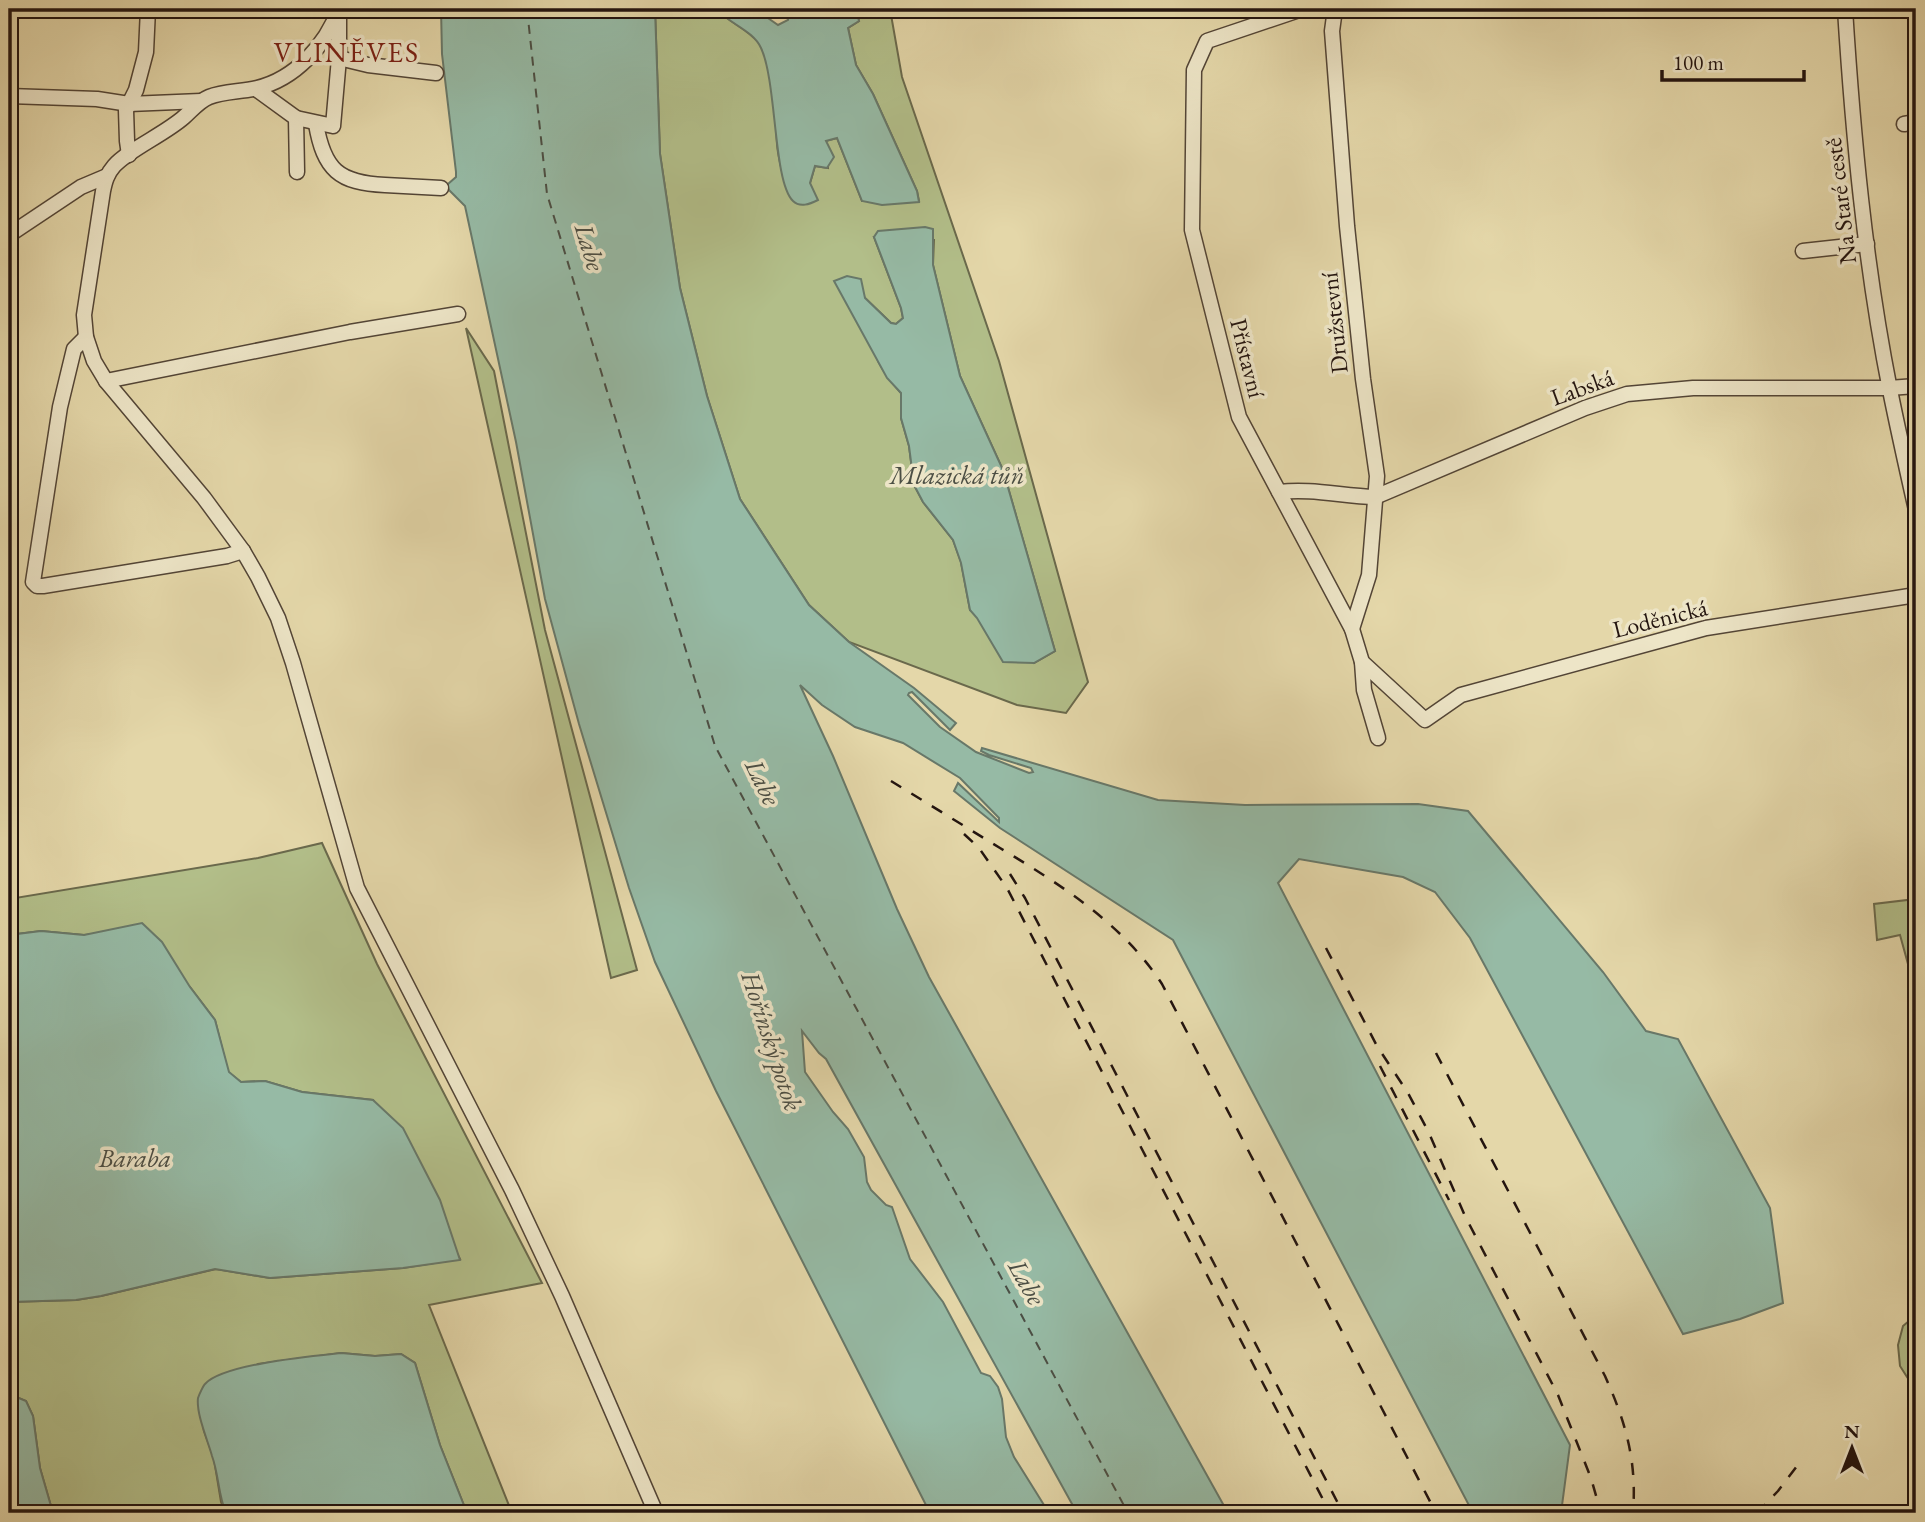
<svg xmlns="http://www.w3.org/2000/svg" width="1925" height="1522" font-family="'EB Garamond',serif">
<rect width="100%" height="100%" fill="#e4d7a9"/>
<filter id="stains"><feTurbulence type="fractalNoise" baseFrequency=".00286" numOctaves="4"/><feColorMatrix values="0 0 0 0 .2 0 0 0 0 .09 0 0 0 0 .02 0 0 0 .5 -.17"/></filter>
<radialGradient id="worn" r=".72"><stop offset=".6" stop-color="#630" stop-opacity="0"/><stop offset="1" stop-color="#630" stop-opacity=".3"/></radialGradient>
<g fill="#b2be89" stroke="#6a694c" stroke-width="2" fill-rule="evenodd">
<path d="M655 9H717C729 23 747 28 759 43 775 63 775 118 777 144 778 158 782 172 786 186L810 183 815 166 828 168 825 141 837 138 862 201H919L917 191 873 94 856 65 848 28 859 21 856 9H890L902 77 999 361 1088 682 1066 713 1017 705 849 642 809 605 740 499 707 396 680 288 660 154ZM874 237 934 240 933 265 960 376 1003 470 1055 651 1034 663 970 610 961 562 953 540 923 502 914 485 909 446 901 418V393C870 360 870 340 865 298L891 323 896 324 903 318 901 308Z"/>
<path d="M466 328 494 371 545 630 637 970 611 978Z"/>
<path d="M322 843 377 964 542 1283 429 1305 512 1513H467L440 1445 415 1363 401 1354 375 1356 341 1353 258 1364 198 1399 204 1431 214 1459 221 1502 226 1513H53L40 1468 33 1416 26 1401 9 1394V1302L76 1300 101 1296 216 1269 270 1278 403 1268 460 1259 373 1100 302 1092 265 1081 241 1082 228 1072 215 1020 190 987 105 933 84 935 41 931 9 935V899L258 858Z"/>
<path d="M1916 899V1039L1911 975 1900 935 1877 940 1874 904Z"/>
<path d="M1916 1315V1391L1900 1366 1898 1345 1903 1326Z"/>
</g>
<g fill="#96baa5" stroke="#687869" stroke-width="2">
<path d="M441 9H655L660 154 680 288 707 396 740 499 809 605 849 642 914 688 956 723 950 730 912 692 909 693 908 695 940 727 976 752 1029 773 1033 772 1031 768 989 755 981 751 982 748 1158 800 1245 805 1418 804 1468 811 1603 972 1646 1031 1678 1039 1770 1208 1783 1303 1740 1319 1683 1334 1470 938 1435 892 1403 877 1299 859 1278 883 1570 1445 1561 1513H1473L1173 940 1000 828 954 791 958 783 999 822V818L960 778 903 743 855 727 822 705 800 685 833 756 897 909 929 977 1228 1513H1077L826 1059 819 1053 802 1031 805 1072 833 1112 848 1129 864 1157 867 1182 871 1190 886 1205 892 1207 910 1259 943 1302 981 1373 990 1376 998 1387 1002 1399 1006 1437 1014 1457 1049 1513H930L716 1091 655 962 629 888 579 724 545 599 516 442 465 206 448 189V184L456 177V172L442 54Z"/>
<path d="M717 9H755L778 25 788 20V9H856L859 21 848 28 856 65 873 94 917 191 919 202 882 205 862 201 837 138 826 141 834 157 827 168 815 166 810 183 818 200C810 204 800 208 793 201 773 182 777 82 761 48 753 30 729 24 717 9Z"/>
<path d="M925 227 933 229V265L960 376 1003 470 1055 651 1034 663 1003 662 977 618 970 610 961 563 953 540 923 502 914 485 909 446 901 418V393L887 378 834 281 847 276 861 279 865 298 891 323 896 324 903 318 901 308 874 237 878 231Z"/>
<path d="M142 923 162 942 190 987 215 1020 229 1072 241 1082 265 1081 302 1092 373 1100 403 1128 440 1200 460 1260 403 1268 270 1278 215 1269 101 1296 76 1300 9 1302V935L41 931 84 935Z"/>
<path d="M341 1353 375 1356 401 1354 415 1363 440 1445 467 1513H226C218 1495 219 1475 212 1456 208 1441 196 1414 198 1398 199 1395 203 1386 205 1384 223 1364 313 1356 341 1353Z"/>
<path d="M9 1394 26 1401 33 1416 40 1468 53 1513H9Z"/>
</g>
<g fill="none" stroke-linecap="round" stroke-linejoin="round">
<path stroke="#4b4e44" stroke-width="2" stroke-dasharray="9 7" stroke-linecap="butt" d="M527 9 547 194 715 746 1128 1513"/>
<defs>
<g id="minor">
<path d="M339 9C326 45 295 79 257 88 241 92 224 91 209 97 199 101 192 110 184 117 165 134 128 150 114 166 107 174 105 181 103 191L84 315 86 337 94 361 106 381 204 498 243 551 258 577 278 618 293 663 357 888 512 1190 562 1296 656 1513"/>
<path d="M1302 9 1207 41 1194 70 1192 230 1239 417 1352 629 1362 662 1425 720 1461 695 1706 628 1916 595"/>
<path d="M1335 9 1332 31 1347 226 1363 379 1377 476 1369 575 1352 629"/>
<path d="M1845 9C1853 136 1865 264 1890 390 1898 430 1907 470 1916 510"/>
<path d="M339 58 368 65 436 73"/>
<path d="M256 89 296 118 297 172"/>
<path d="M9 96 97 99 129 104 201 101"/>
<path d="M296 118 333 126 339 58V15"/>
<path d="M316 124C324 170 339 183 385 185 404 186 422 187 441 188"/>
<path d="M1904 124 1916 122"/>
<path d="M129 155 127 141 126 110 136 90 146 52 148 9"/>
<path d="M9 235 81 187 107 176"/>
<path d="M1803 251 1867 244"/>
<path d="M86 337 74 349 60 407 33 582 37 586H43L227 556 243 551"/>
<path d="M106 381 350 332 458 314"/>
<path d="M1279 492C1311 488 1342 496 1375 497L1585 408 1627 394 1693 388H1889L1916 386"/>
<path d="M1362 662 1364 690 1378 738"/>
</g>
</defs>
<use href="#minor" stroke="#534536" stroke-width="17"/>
<use href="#minor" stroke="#ede5c7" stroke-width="14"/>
<g stroke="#23140f" stroke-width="2.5" stroke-dasharray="12 12" stroke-linecap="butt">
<path d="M891 781C927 803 964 826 1000 848 1061 885 1122 923 1162 984L1436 1513"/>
<path d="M964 834 979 848 1007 888 1330 1513"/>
<path d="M1010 874 1025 898 1343 1513"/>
<path d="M1326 948 1377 1046 1408 1093 1429 1133 1465 1216 1558 1395 1591 1478 1601 1513"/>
<path d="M1436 1053 1605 1376C1626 1423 1637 1461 1633 1513"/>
<path d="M1380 1066 1449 1200"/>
<path d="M1757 1513 1778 1491 1800 1462"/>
</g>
</g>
<g text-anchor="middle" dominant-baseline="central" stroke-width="7" stroke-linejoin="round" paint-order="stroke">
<g font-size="24" fill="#23140f" stroke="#ede5c7">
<text transform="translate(1840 201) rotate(-97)">Na Staré cestě</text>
<text transform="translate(1334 323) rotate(-96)">Družstevní</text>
<text transform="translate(1248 358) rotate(76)">Přístavní</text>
<text transform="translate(1582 387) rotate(-20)">Labská</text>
<text transform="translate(1660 618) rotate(-14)">Loděnická</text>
</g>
<g font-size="26" font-style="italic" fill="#4b4e44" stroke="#ede5c7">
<text transform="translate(590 247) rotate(73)">Labe</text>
<text x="957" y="475">Mlazická tůň</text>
<text transform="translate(763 782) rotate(64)">Labe</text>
<text transform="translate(772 1041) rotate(72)">Hořínský potok</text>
<text x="135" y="1158">Baraba</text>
<text transform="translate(1027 1282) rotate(61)">Labe</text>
</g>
<g font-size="28" letter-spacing="2" fill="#7a1f14" stroke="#ede5c7">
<text x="347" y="52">VLINĚVES</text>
</g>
</g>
<rect width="1925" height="1522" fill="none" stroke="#e4d7a9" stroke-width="35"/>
<rect x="10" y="10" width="1904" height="1501" fill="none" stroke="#23140f" stroke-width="3.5"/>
<rect x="18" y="18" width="1890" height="1487" fill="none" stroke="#23140f" stroke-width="2"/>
<g transform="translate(1852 1448)" stroke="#ede5c7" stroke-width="5" paint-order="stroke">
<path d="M0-5L12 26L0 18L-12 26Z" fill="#23140f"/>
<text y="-10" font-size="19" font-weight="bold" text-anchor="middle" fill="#23140f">N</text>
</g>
<path d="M1662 70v10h142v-10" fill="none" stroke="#23140f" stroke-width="3.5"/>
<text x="1673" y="70" font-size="21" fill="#23140f" stroke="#ede5c7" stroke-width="5" paint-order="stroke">100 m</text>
<rect width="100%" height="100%" filter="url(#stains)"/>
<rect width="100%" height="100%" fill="url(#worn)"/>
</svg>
